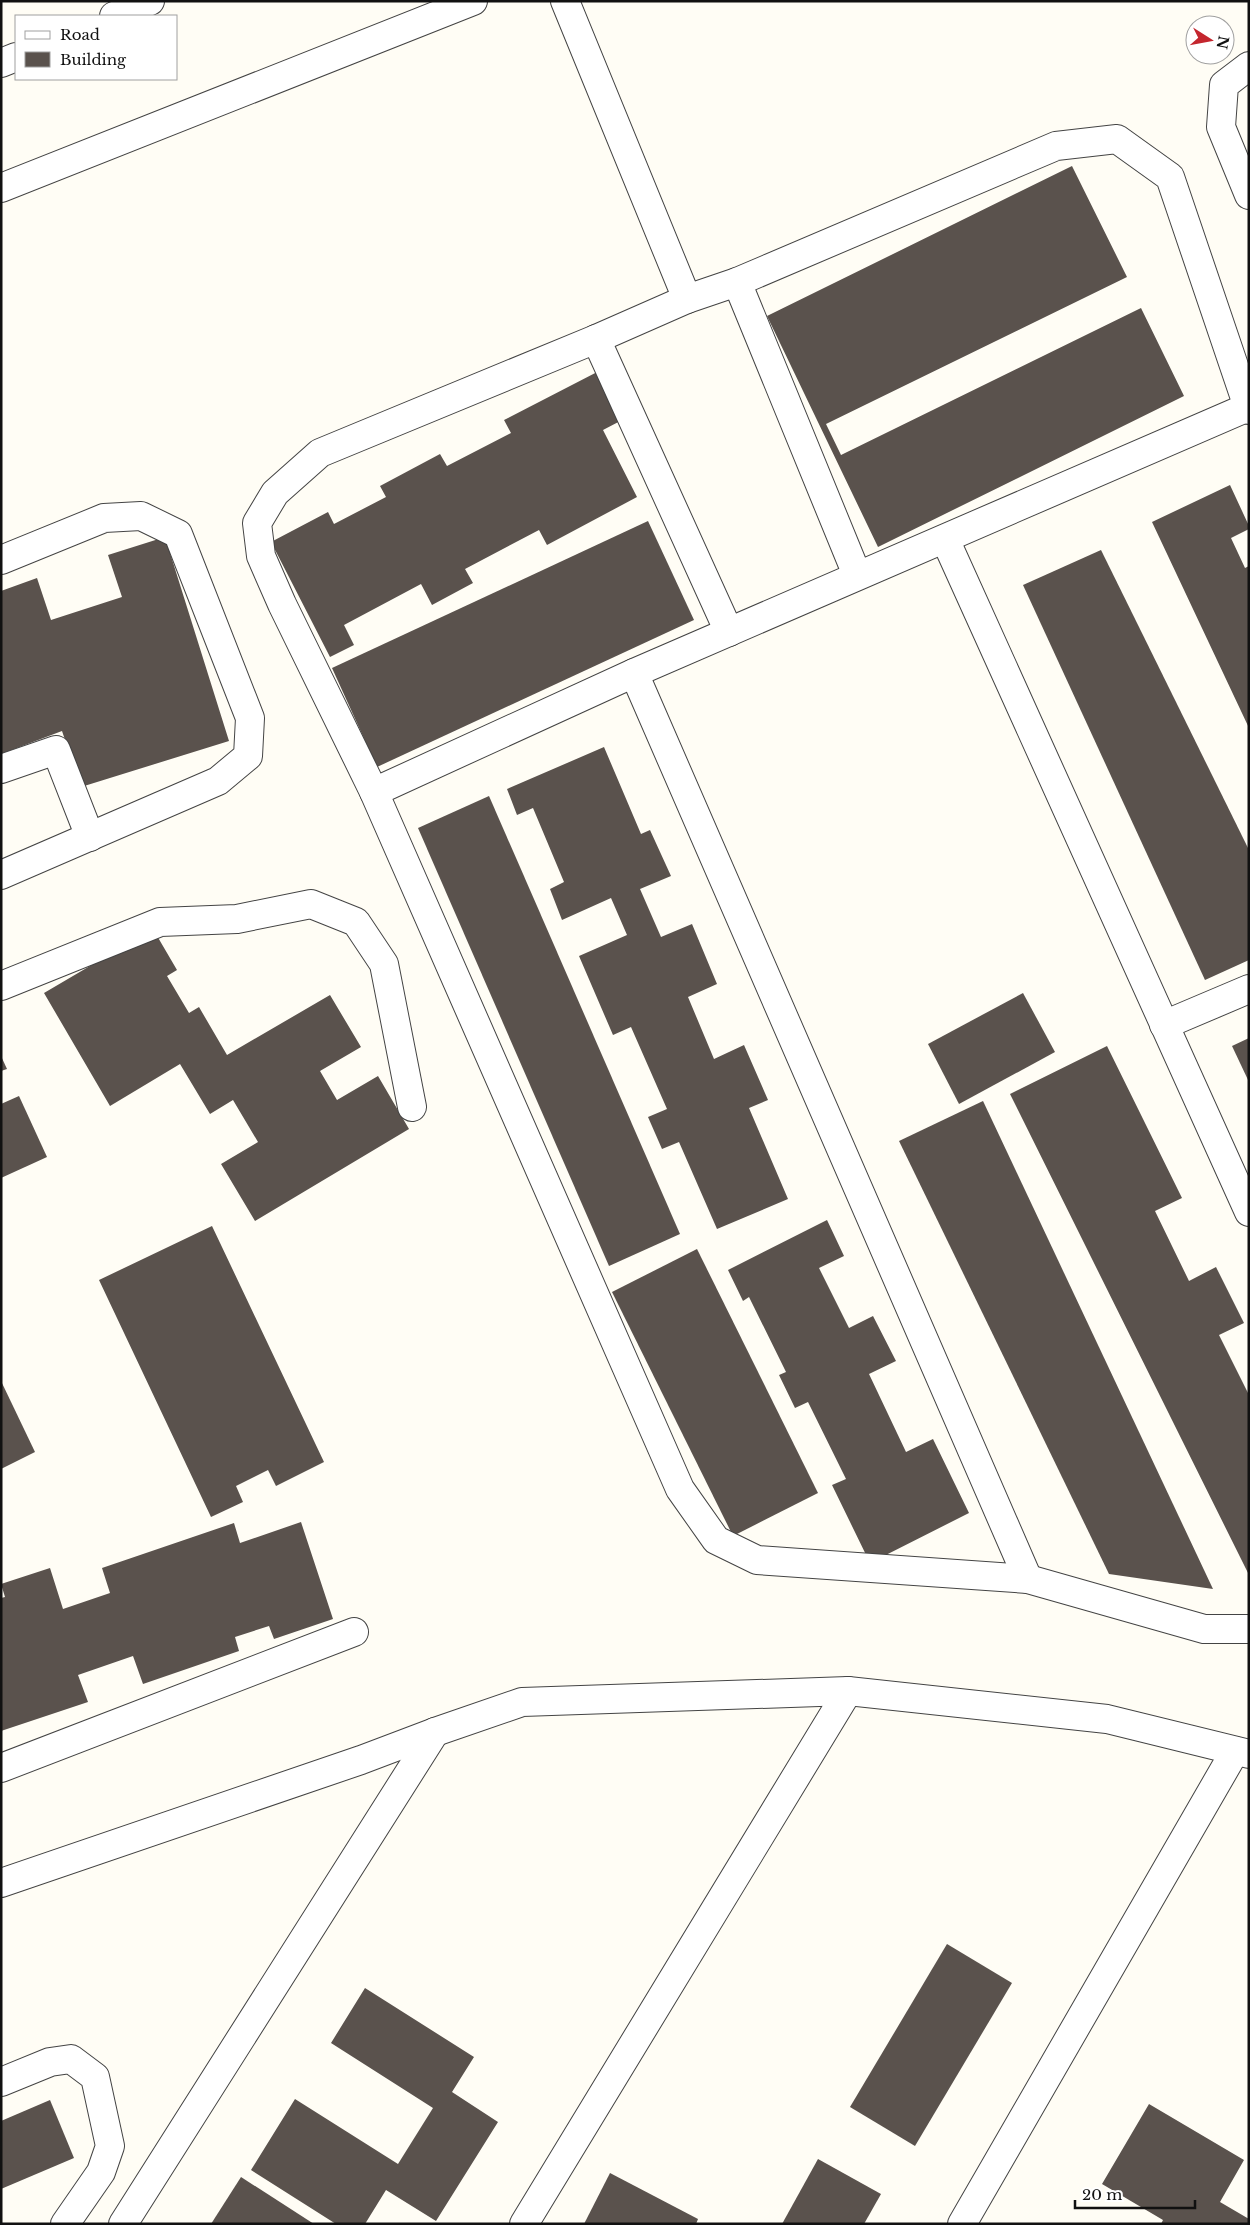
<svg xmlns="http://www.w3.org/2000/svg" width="1250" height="2225" font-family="'Libre Baskerville',serif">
<rect width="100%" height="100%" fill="#fffdf5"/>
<g fill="#5a524d">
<path d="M1072 166 1127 277 826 424 841 455 1141 308 1184 396 878 547 767 316Z"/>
<path d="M601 370 626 418 603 430 637 497 547 545 539 530 465 569 473 583 432 605 421 584 344 625 354 645 330 657 271 542 328 512 334 524 386 497 380 486 440 454 447 466 511 433 504 420Z"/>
<path d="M1230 485 1249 526V529L1231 538 1245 568 1249 566V728L1152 522Z"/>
<path d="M648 521 694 620 377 767 332 668Z"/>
<path d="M165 537 229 741 81 787 62 731 1 754V591L37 578 51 620 122 597 108 555Z"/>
<path d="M1101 550 1249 850V960L1205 980 1023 585Z"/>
<path d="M604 747 641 834 650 830 671 876 640 889 661 937 692 924 717 984 688 997 714 1059 744 1045 768 1100 749 1108 788 1199 717 1229 679 1142 662 1149 648 1117 667 1109 631 1027 613 1035 579 956 627 935 611 898 562 920 550 889 564 882 533 808 517 815 507 789Z"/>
<path d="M489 796 680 1234 609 1266 418 828Z"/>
<path d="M153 929 177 970 167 976 189 1013 199 1007 227 1055 330 995 361 1047 320 1071 337 1100 378 1076 409 1129 255 1221 221 1164 258 1142 233 1100 210 1114 180 1064 110 1106 44 993Z"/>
<path d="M1023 993 1055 1052 959 1104 928 1044Z"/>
<path d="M1249 1038V1082L1232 1046Z"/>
<path d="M1107 1046 1182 1198 1155 1211 1189 1281 1216 1267 1244 1323 1219 1335 1249 1395V1575L1010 1094Z"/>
<path d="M1 1056 7 1069 1 1071Z"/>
<path d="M19 1096 47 1157 1 1178V1104Z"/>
<path d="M983 1101 1213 1589 1109 1574 899 1141Z"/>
<path d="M827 1220 844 1256 819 1268 849 1328 873 1316 896 1361 869 1374 906 1452 933 1439 969 1513 870 1563 832 1485 846 1479 808 1402 795 1408 779 1375 786 1372 749 1297 743 1301 728 1270Z"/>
<path d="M212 1226 324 1462 276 1486 268 1470 236 1486 243 1502 211 1517 99 1280Z"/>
<path d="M697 1249 818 1493 733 1536 612 1292Z"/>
<path d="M1 1381 35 1452 1 1469Z"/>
<path d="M301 1522 333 1619 274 1639 269 1626 235 1637 239 1651 143 1684 133 1656 78 1675 88 1702 1 1731V1598L5 1597 1 1584 50 1568 63 1609 110 1593 102 1568 234 1523 240 1543Z"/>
<path d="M947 1944 1012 1983 915 2146 850 2107Z"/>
<path d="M365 1988 474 2057 452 2092 498 2122 436 2221 386 2190 365 2224H336L251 2170 295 2099 398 2164 433 2108 331 2043Z"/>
<path d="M50 2100 74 2158 1 2189V2121Z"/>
<path d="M1149 2104 1244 2160 1220 2202 1249 2219V2224H1161L1163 2220 1102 2184Z"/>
<path d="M818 2159 881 2194 864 2224H782Z"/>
<path d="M610 2173 698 2219 696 2224H584Z"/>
<path d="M241 2177 314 2224H211Z"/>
</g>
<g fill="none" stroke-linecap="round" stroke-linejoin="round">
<defs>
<g id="minor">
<path d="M565 1 687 299"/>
<path d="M114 16 150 1"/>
<path d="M1 63 16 57"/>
<path d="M1249 66 1224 85 1221 127 1249 195"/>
<path d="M1 188 473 1"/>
<path d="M737 282 857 575"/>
<path d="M596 339 729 632"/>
<path d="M1249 410 1170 177 1117 139 1056 146 737 282 687 299 596 339 320 453 275 493 257 523 261 556 282 604 374 792 680 1489 716 1540 757 1560 1028 1579 1204 1629H1249"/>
<path d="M945 539 1249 1212"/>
<path d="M1 560 104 518 141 516 178 534 250 718 248 756 218 781 1 875"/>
<path d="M634 673 1028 1579"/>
<path d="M1 769 56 750 90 837"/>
<path d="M374 792 634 673 1248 407"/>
<path d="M1 986 160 922 237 919 311 904 356 922 384 964 412 1107"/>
<path d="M1164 1025 1249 989"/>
<path d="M1 1768 354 1632"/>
<path d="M1 1883 361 1760 435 1732 522 1702 848 1691 1107 1719 1249 1754"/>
<path d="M1 2082 50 2062 71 2059 95 2077 110 2146 101 2172 65 2224"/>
<path d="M123 2224 435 1732"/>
<path d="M524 2224 848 1691"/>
<path d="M962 2224 1235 1751"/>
</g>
</defs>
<use href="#minor" stroke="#444" stroke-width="30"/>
<use href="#minor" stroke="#fff" stroke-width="28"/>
</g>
<rect width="1250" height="2225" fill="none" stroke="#111111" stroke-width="5"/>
<rect x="15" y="15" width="162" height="65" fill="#ffffff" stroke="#a0a0a0"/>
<rect x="25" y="31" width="25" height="8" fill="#ffffff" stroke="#a0a0a0"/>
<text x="60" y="40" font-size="15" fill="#111111">Road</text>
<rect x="25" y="52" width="25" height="15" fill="#5a524d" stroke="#a0a0a0"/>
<text x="60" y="65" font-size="15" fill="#111111">Building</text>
<g transform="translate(1210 40) rotate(101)"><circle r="24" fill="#ffffff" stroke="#a0a0a0"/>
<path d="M0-4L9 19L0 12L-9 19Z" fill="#c4262e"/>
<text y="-8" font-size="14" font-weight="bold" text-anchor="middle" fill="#111111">N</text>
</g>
<path d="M1075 2200v8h120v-8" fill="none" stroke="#111111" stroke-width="2.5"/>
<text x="1082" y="2200" font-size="15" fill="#111111" stroke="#ffffff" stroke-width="4" paint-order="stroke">20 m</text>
</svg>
